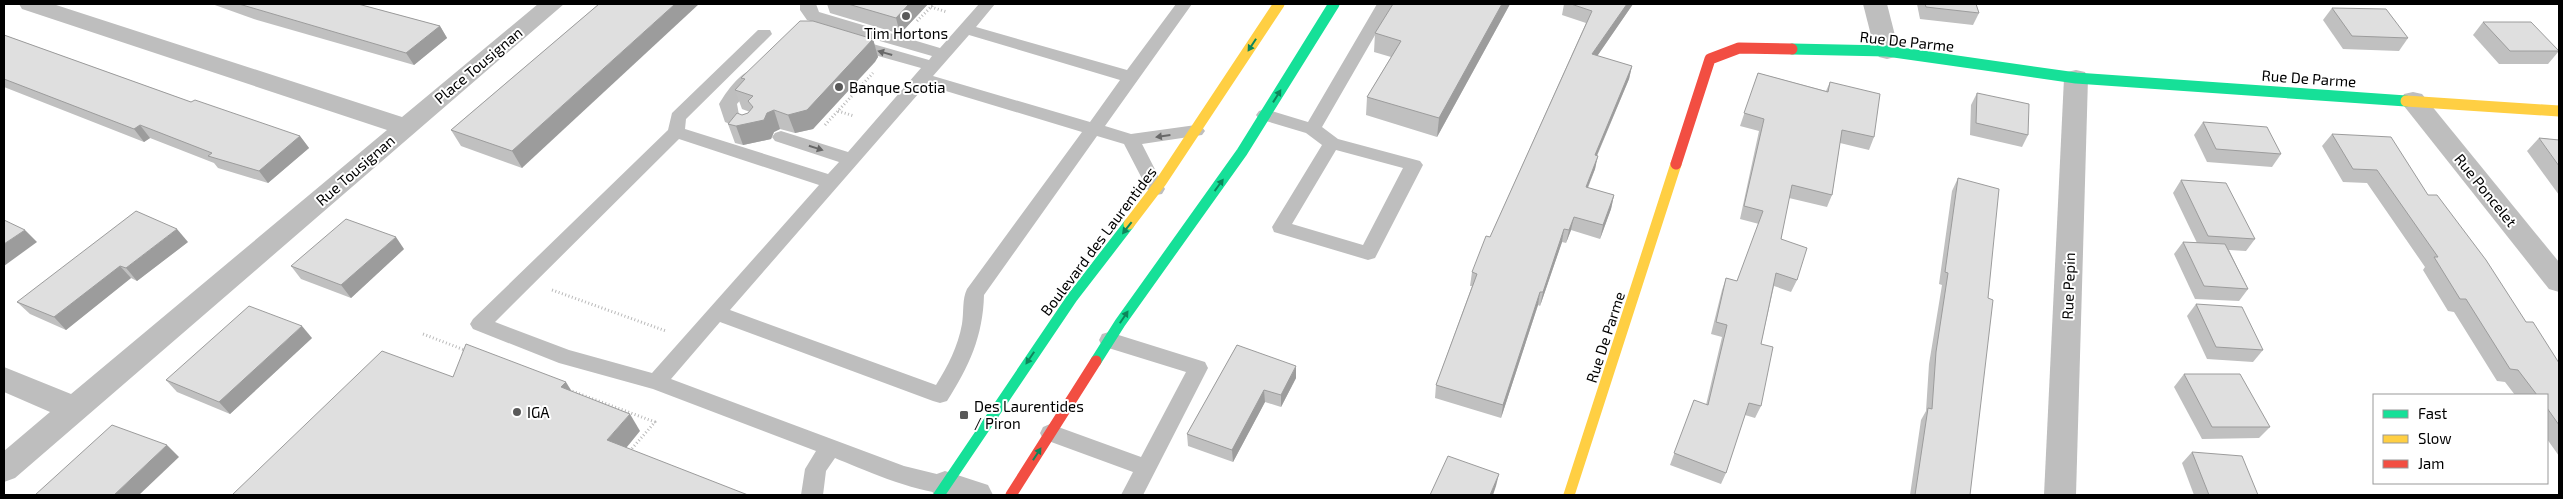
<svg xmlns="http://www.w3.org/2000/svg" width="2563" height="499" font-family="'Exo 2',sans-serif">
<rect width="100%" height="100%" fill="#fff"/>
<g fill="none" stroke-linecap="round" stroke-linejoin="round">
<g stroke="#b9b9b9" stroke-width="3" stroke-dasharray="1 2.5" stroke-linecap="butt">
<path d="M931 7 947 12"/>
<path d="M917 21 934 4"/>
<path d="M838 111 854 116"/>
<path d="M825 125 873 73"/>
<path d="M552 290 666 331"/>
<path d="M423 334 467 351"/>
<path d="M569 390 655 422 629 452"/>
</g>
<g fill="#bebebe" fill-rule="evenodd">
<path d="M800 4H816L819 12 940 48 979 4H995L976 27 1127 70 1176 4H1192L1105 126 1131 134 1196 125 1202 127 1205 131 1202 135 1142 144 1165 189 1162 194 1156 195 1150 194 1124 144 1097 136 984 295C983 336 969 367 947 401L940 403 933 401 720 322 671 379 904 466 953 478 956 485 953 492C930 499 859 468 835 458L826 471 823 495H801L805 469 816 451 653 389 559 363 473 329 470 324 473 319 668 130 672 113 758 30H770L772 34 686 119 685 129 828 174 839 162 775 141 772 137 775 133 781 131 848 152 921 68 846 47 844 43 846 39 852 38 929 60 932 56 807 20 800 10ZM969 35 1120 80 1090 122 933 76ZM926 85 1082 132 967 289C962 299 964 312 962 324 958 346 948 366 936 385L730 310ZM679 139 819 185 652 373 569 350 495 322Z"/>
<path d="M1377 4H1393L1322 127 1338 139 1420 161 1423 165 1375 258 1368 260 1274 232 1272 227 1322 145 1306 133 1259 119 1256 115 1259 111 1265 109 1308 122ZM1336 150 1403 168 1363 245 1292 224Z"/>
<path d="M754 69 760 70 762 74 737 104 739 115 755 122 758 126 755 130 749 132 725 122 719 104C727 91 739 73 754 69Z"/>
<path d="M1109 332 1205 362 1208 368 1143 495H1121L1133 472 1043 439 1040 433 1043 427 1050 424 1141 457 1186 372 1102 346 1099 340 1102 334Z"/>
</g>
<g fill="#bebebe" fill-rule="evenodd">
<path d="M19 4H53L402 117 538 4H564L15 478 4 482V451L50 412 4 392V367L71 394 387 130 22 9Z"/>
<path d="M1863 4H1887L1899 51 1895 57 1887 59 1879 57 1875 51Z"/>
<path d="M2076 70 2085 72 2088 78 2076 495H2044L2064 78 2067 72Z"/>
<path d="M2413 92 2422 94 2559 262V292L2549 289 2404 106 2401 100 2404 94Z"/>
<path d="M945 471 988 485 993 495H934L929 485 934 475Z"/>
</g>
<g stroke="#16e098" stroke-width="11">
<path d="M1792 49 1887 51 2076 78 2406 101"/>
<path d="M1096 361 1120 323 1242 152 1334 4"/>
<path d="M939 495 1072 298 1129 224"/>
</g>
<g stroke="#ffcf43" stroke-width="11">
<path d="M2406 101 2559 111"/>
<path d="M1129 224 1161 182 1279 4"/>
<path d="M1569 495 1676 164"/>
</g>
<g stroke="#f24e42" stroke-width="11">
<path d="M1676 164 1710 59 1739 48 1792 49"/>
<path d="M1011 495 1096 361"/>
</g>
</g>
<g fill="#c0c0c0">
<path d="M212 4H358L440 26 447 38 414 65 257 20Z"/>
<path d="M599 4 522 168 461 146 451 130Z"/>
<path d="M827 4H928L900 34 830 13Z"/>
<path d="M1393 4H1510L1437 137 1366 115 1367 97 1391 57 1374 52 1375 33Z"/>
<path d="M1564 4H1633L1597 56 1632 66 1629 79 1597 156 1595 169 1588 188 1614 195 1611 209 1600 239 1571 230 1566 243 1562 242 1540 306 1538 305 1501 418 1435 398 1436 385 1472 286H1470L1472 272 1490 237 1586 23 1562 15Z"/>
<path d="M1917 4H1976L1979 13 1973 25 1920 19Z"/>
<path d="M2332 8 2408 38 2399 51 2343 49 2323 20Z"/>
<path d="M2483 22 2559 51 2548 64H2499L2473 35Z"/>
<path d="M4 35 191 102 300 136 309 148 268 183 218 168 214 163 150 138 144 142 4 87Z"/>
<path d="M873 39 878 57 813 129 795 133 780 129 774 132 771 139 743 145 735 143 728 124 742 115 748 113 750 112 742 109 735 90 743 82 741 78Z"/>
<path d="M1758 73 1826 91 1830 82 1874 137 1869 150 1840 143 1832 195 1827 207 1789 198 1781 239 1797 280 1791 292 1774 286 1761 344V406L1755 418 1745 415 1726 473 1721 484 1670 465 1694 400 1706 405 1722 337 1711 334 1722 290 1726 278 1737 281 1759 224 1740 219 1759 131 1740 126Z"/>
<path d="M1977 93 2028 135 2022 147 1970 135 1971 105Z"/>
<path d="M2203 122 2281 154 2272 167 2207 162 2194 135Z"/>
<path d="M2332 134 2428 195 2526 322 2559 363V456L2547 439V395H2515L2505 382 2497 381 2454 312 2448 311 2423 270 2425 267 2367 183 2343 182 2322 146Z"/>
<path d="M2539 138 2559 140V195L2527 151Z"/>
<path d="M1958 178 1988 298 1970 495H1910L1921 420 1926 411 1929 364 1942 285 1939 284 1952 191Z"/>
<path d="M2181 180 2255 239 2246 251 2229 250 2248 289 2239 301 2195 299 2174 254 2183 242 2197 243 2173 193Z"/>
<path d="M188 242 137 281 131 278 66 330 30 314 17 302Z"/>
<path d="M404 249 351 298 301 279 291 266Z"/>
<path d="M2196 304 2263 350 2253 362 2207 359 2187 316Z"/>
<path d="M312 338 230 414 177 392 166 380Z"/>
<path d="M1237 345 1296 378 1281 407 1265 402 1233 462 1188 446 1187 434Z"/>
<path d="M2184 374 2270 427 2259 438 2202 439 2174 387Z"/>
<path d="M2192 452 2258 495H2194L2182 463Z"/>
</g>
<g fill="#9c9c9c">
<path d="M675 4H699L522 168 512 151Z"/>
<path d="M909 4H928L900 34 896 18Z"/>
<path d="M1502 4H1510L1437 137 1439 118Z"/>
<path d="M1627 4H1633L1589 68 1592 54Z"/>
<path d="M440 26 447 38 414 65 406 53Z"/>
<path d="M873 39 878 57 875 62 813 129 795 133 788 115Z"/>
<path d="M1632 66 1629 79 1591 169 1595 155Z"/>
<path d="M774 110 780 129 774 132 771 139 743 145 736 126Z"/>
<path d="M140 125 150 138 144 142 134 129Z"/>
<path d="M300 136 309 148 268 183 259 171Z"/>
<path d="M1598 156 1595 169 1582 201 1586 187Z"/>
<path d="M1614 195 1611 209 1600 239 1603 225Z"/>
<path d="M1574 217 1571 230 1566 243 1569 230Z"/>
<path d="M177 229 188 242 137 281 126 268Z"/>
<path d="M1564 229 1562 242 1540 306 1543 292Z"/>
<path d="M25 230 37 242 4 266V244Z"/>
<path d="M396 237 404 249 351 298 341 285Z"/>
<path d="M120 266 131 278 66 330 54 317Z"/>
<path d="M1540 292 1538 305 1501 418 1503 405Z"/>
<path d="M302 326 312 338 230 414 219 402Z"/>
<path d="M1296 366V378L1281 407V395Z"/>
<path d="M566 382 577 400 561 387Z"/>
<path d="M1264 390 1265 402 1233 462 1232 450Z"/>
<path d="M630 414 640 431 618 458 607 440Z"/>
<path d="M167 445 179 457 139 495H114Z"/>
<path d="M1499 474 1496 486 1493 495H1490Z"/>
</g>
<g fill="#dfdfdf" stroke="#9c9c9c">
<path d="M239 4H358L440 26 406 53Z"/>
<path d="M599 4H675L512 151 451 130Z"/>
<path d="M848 4H909L896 18Z"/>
<path d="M1393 4H1502L1439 118 1367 97 1401 41 1375 33Z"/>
<path d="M1571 4H1627L1592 54 1632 66 1595 155 1598 156 1586 187 1614 195 1603 225 1574 217 1569 230 1564 229 1543 292H1540L1503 405 1436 385 1477 274 1472 272 1486 236 1490 237 1592 11Z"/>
<path d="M1925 4H1976L1979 13 1926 7Z"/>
<path d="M2332 8 2386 9 2408 38 2352 36Z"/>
<path d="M800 21H813L873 39 807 110 788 115 774 110 767 113 764 120 736 126 728 124 737 113 742 115 748 113 753 107 748 101 753 96 735 90 745 79 741 78Z"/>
<path d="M2483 22H2531L2559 51H2510Z"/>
<path d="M4 35 191 102 195 100 300 136 259 171 208 156 212 153 140 125 134 129 4 79Z"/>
<path d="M1758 73 1828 92 1830 82 1880 94 1874 137 1842 130 1832 195 1792 185 1781 239 1807 248 1797 280 1776 273 1761 344 1773 347 1761 406 1749 403 1726 473 1674 453 1694 400 1708 405 1727 325 1716 322 1726 278 1737 281 1763 211 1744 206 1764 119 1744 113Z"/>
<path d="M1977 93 2029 104 2028 135 1976 123Z"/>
<path d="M2203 122 2267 127 2281 154 2216 149Z"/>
<path d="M2332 134 2391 137 2428 195H2437L2486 260 2526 322H2533L2559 363V425L2547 408V395H2537L2518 370 2510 369 2466 299H2460L2434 257H2438L2377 170 2353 169Z"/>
<path d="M2539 138 2559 140V166Z"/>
<path d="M1958 178 1999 189 1988 298 1993 300 1970 495H1915L1928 408 1932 409 1936 352 1948 273 1945 272Z"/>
<path d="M2181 180 2226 183 2255 239 2208 236Z"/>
<path d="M136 211 177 229 126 268 120 266 54 317 17 302Z"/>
<path d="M346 219 396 237 341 285 291 266Z"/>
<path d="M4 220 25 230 4 244Z"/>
<path d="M2183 242 2225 244 2248 289 2204 286Z"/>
<path d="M2196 304 2242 307 2263 350 2216 347Z"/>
<path d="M249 306 302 326 219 402 166 380Z"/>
<path d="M466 344 566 382 561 387 630 414 607 440 748 495H232L382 351 453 377Z"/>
<path d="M1237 345 1296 366 1281 395 1264 390 1232 450 1187 434Z"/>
<path d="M2184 374H2240L2270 427H2212Z"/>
<path d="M112 425 167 445 114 495H35Z"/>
<path d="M2192 452 2242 456 2258 495H2209Z"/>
<path d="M1448 456 1499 474 1490 495H1430Z"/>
</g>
<defs><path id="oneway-solid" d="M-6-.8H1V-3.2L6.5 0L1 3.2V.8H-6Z" transform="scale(1.25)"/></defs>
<g fill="#0d865b">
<use href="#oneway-solid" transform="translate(1252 45) rotate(123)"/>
<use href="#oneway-solid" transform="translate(1277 96) rotate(-58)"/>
<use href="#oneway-solid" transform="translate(1219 185) rotate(-54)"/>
<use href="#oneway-solid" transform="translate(1127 228) rotate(128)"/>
<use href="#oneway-solid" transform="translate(1124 317) rotate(-56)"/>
<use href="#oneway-solid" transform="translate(1030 358) rotate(124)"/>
<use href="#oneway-solid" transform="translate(1037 454) rotate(-57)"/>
</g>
<g fill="#686868">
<use href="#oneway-solid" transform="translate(885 53) rotate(-164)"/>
<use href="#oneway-solid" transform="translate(1163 136) rotate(172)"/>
<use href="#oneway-solid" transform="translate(816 148) rotate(18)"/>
</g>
<g fill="#595959" stroke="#fff" stroke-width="2">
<circle cx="906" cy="16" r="5"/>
<circle cx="839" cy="87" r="5"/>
<circle cx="517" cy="412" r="5"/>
<rect x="959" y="410" width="10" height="10" rx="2.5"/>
</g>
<g text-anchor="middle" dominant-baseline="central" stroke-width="4" stroke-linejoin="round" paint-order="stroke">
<g font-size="15" fill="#000" stroke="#fff" text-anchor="start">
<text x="906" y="33" text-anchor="middle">Tim Hortons</text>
<text x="849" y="87">Banque Scotia</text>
<text x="974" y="406">Des Laurentides<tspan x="974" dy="17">/ Piron</tspan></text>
<text x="527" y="412">IGA</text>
</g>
<g font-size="15" fill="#000" stroke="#fff">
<text transform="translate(1907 41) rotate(6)">Rue De Parme</text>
<text transform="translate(478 65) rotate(-40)">Place Tousignan</text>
<text transform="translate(2309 78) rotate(4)">Rue De Parme</text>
<text transform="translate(355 170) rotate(-41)">Rue Tousignan</text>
<text transform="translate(2486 190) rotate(51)">Rue Poncelet</text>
<text transform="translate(1098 241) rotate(-53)">Boulevard des Laurentides</text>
<text transform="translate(2068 286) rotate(-88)">Rue Pepin</text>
<text transform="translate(1605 337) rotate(-72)">Rue De Parme</text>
</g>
</g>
<rect width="2563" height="499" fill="none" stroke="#000000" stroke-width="10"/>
<rect x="2373" y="394" width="175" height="90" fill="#ffffff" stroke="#999999"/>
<rect x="2383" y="410" width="25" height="8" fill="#16e098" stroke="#999999"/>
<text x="2418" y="419" font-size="15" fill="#000000">Fast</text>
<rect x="2383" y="435" width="25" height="8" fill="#ffcf43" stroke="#999999"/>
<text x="2418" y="444" font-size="15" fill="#000000">Slow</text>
<rect x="2383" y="460" width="25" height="8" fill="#f24e42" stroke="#999999"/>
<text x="2418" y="469" font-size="15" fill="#000000">Jam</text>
</svg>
